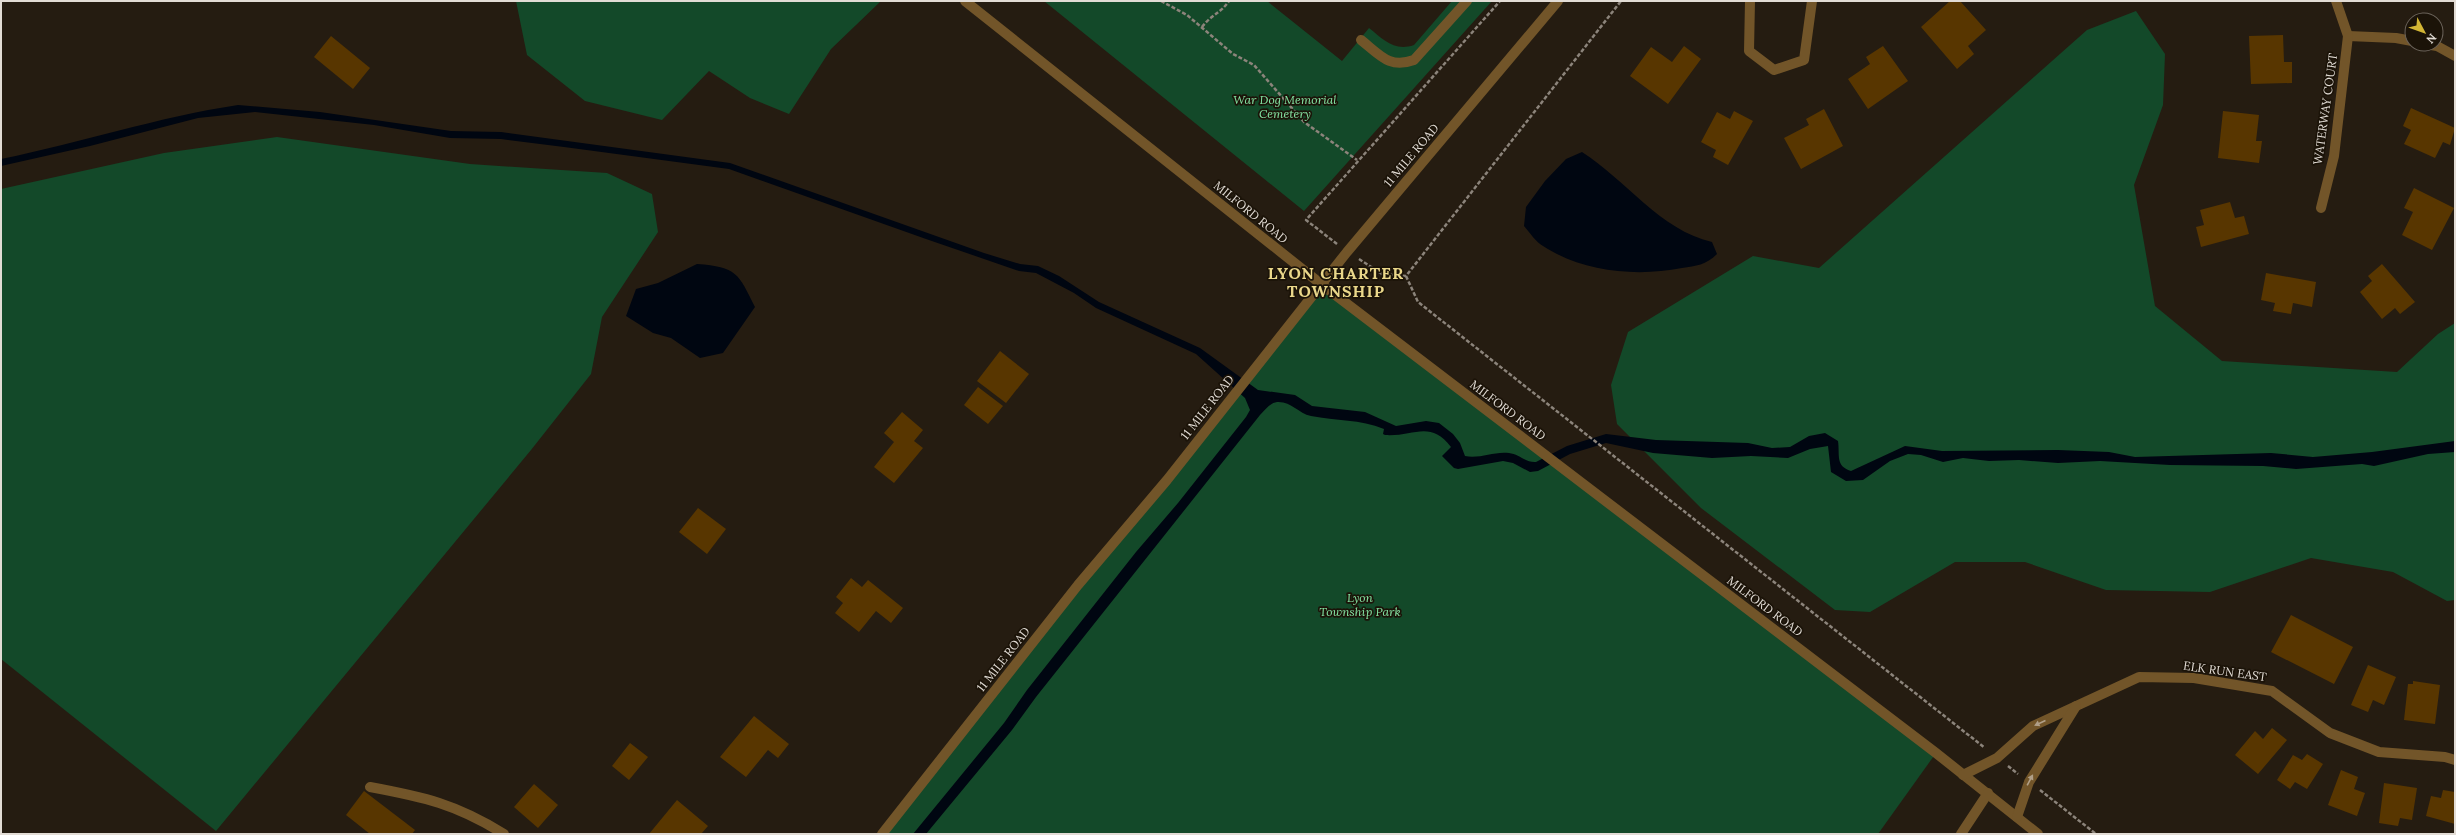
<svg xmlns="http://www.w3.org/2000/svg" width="2456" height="835" font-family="Lora,serif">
<rect width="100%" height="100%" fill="#251c11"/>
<g fill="#134929">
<path d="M516 1H881L831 49 789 114 750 98 709 71 662 120 585 101 527 55Z"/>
<path d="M1044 1H1267L1342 61 1369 28C1383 39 1394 52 1414 45L1452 1H1492L1304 211Z"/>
<path d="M2136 11 2165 54 2163 105 2134 185 2155 306 2222 361 2397 372 2438 334 2455 323V600L2447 601 2393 572 2311 558 2210 592 2106 590 2025 562H1955L1870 612 1835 610 1701 508 1617 424 1611 385 1628 332 1753 256 1819 268 2087 30Z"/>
<path d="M277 137 470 164 607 173 652 194 658 232 602 317 591 374 531 450 216 831 1 659V189L164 153Z"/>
<path d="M1321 284 1936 753 1878 834H882Z"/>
</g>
<g fill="#000611">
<path d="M238 105 320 112 451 131 501 132 730 163 984 253 1020 264 1038 266 1059 276 1099 302 1200 348 1258 390 1295 395 1312 406 1365 412 1396 426 1426 421 1439 423 1453 434 1460 443 1465 456C1480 459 1494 451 1509 453 1519 454 1526 463 1536 462L1567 446 1606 434 1656 440 1748 443 1772 448 1790 447 1809 436 1825 433 1838 441C1840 455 1835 466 1851 471L1905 446 1942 451 2058 450 2109 452 2135 457 2271 453 2313 457 2372 452 2455 441V452L2428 454 2374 466 2362 464 2296 469 2263 466 2170 465 2100 461 2058 463 2019 460 1989 461 1963 458 1943 462 1921 455 1908 454 1890 461 1863 480 1846 481 1831 472 1828 446 1810 449 1788 458 1751 456 1712 458 1653 453 1606 443 1570 454 1538 471 1530 472 1513 463 1503 461 1458 469 1454 468 1442 456 1451 447C1430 419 1413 437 1385 435L1383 434 1384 429C1360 419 1336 421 1311 416 1298 413 1291 401 1277 402 1270 403 1265 410 1260 415L1036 697 1012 730 926 834H913L1004 723 1027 690 1136 552 1178 503 1246 417 1250 410 1245 398 1196 354 1096 308 1074 293 1036 273 1019 271 926 239 729 169 564 147 501 139 450 138 374 125 255 112 198 118 90 146 1 166V159C80 143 158 117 238 105Z"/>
<path d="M1582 152C1626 180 1660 230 1712 242L1717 254C1706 265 1696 266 1682 268 1636 277 1583 272 1543 246 1536 242 1530 233 1524 226L1526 207 1545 181 1566 159Z"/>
<path d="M697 264C737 267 738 273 755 307L723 353 700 358 671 338 653 333 626 316 636 289 658 283Z"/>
</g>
<g fill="#583600">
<path d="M1950 1H1960L1986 30 1968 46 1974 54 1957 69 1921 27Z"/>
<path d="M2283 35 2284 62H2292V83L2251 84 2249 36Z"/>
<path d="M331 36 370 68 353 89 314 57Z"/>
<path d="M1684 46 1701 59 1668 104 1630 76 1651 47 1672 62Z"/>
<path d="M1883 46 1908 81 1868 109 1848 79 1870 64 1866 57Z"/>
<path d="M2411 108 2455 128 2450 145 2443 142 2435 158 2404 144 2411 130 2403 126Z"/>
<path d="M1824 109 1843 146 1801 169 1784 138 1809 125 1806 119Z"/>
<path d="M1734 111 1753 121 1728 165 1713 157 1716 150 1701 142 1717 112 1730 119Z"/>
<path d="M2223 111 2259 115 2256 141H2262L2259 163 2218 158Z"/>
<path d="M2414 188 2454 208 2432 250 2402 235 2413 212 2404 208Z"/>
<path d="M2230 202 2235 218 2244 216 2249 234 2201 247 2196 227 2204 225 2200 210Z"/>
<path d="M2382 264 2415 302 2400 314 2395 308 2382 319 2360 292 2372 281 2368 276Z"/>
<path d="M2266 273 2316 282 2312 307 2293 303 2291 314 2273 311 2275 303 2261 300Z"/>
<path d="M1000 351 1029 374 1006 403 977 381Z"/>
<path d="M978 387 1003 406 988 424 964 405Z"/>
<path d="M902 412 923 430 914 441 923 448 894 483 874 467 894 442 884 433Z"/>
<path d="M698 508 726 529 707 554 679 532Z"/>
<path d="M851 578 862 587 868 580 903 608 891 623 876 611 859 632 835 613 843 603 836 597Z"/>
<path d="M2291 615 2353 647 2334 684 2271 652Z"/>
<path d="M2368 665 2396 677 2384 705 2373 700 2368 712 2351 705Z"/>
<path d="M2413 681 2440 685 2435 724 2404 720 2408 684H2413Z"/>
<path d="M754 716 789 744 778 758 768 750 746 777 720 757Z"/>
<path d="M2272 728 2287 740 2258 774 2235 755 2255 731 2263 739Z"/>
<path d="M630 743 648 757 629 780 612 766Z"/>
<path d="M2307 754 2323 764 2307 789 2295 782 2290 789 2277 780 2293 755 2302 760Z"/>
<path d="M2341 770 2358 777 2354 789 2365 793 2357 816 2328 805Z"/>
<path d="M2384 783 2417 788 2412 820 2400 818 2398 826 2379 823Z"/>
<path d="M534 784 558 805 538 828 514 807Z"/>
<path d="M2443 790 2455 792V824L2426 816 2431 796 2441 798Z"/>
<path d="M364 791 415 830 412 834H370L346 815Z"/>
<path d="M677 800 708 826 701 834H649Z"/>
</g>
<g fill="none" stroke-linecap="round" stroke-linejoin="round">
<g stroke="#8c847b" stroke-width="2.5" stroke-dasharray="4 2" stroke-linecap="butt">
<path d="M1161 1 1187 15 1233 54 1254 65 1304 122 1357 160"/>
<path d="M1202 27C1212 14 1220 14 1229 1"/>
<path d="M1337 244 1306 220 1500 1"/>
<path d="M1359 259 1382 274 1406 276 1621 1"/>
<path d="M1406 276 1418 302 1985 748"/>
<path d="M2008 766 2018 774"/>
<path d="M2040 790 2096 834"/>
</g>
<g stroke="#725529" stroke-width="10">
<path d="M965 1 1321 284 1936 753 2038 834"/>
<path d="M1750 1 1749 51 1774 70 1804 60 1812 1"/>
<path d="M2348 36 2396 38 2412 41"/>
<path d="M1361 40C1380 55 1389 69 1414 60L1467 1"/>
<path d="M2425 44 2437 46 2455 56"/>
<path d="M2321 208 2334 156 2348 36 2336 1"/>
<path d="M1963 775 1997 758 2033 726 2139 677 2194 678 2272 691 2330 733 2379 752 2445 757 2455 760"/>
<path d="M370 787C424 797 456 804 504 834"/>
<path d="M2017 817 2029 782 2076 706"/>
<path d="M882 834 1078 585 1167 480 1347 252 1558 1"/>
<path d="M1961 834 1988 793"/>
</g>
</g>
<defs><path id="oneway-solid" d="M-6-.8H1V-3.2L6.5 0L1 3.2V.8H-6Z"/></defs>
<g fill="#b09f88">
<use href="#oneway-solid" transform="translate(2040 723) rotate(156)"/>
<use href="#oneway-solid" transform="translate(2030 780) rotate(-62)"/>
</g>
<g text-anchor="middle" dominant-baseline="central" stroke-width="3.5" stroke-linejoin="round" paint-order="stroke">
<g font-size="12" font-style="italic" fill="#84e4a3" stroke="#1b1308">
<text x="1285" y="99">War Dog Memorial<tspan x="1285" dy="14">Cemetery</tspan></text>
<text x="1360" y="597">Lyon<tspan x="1360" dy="14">Township Park</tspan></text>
</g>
<g font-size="12" fill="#e2dcd5" stroke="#1b1308">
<text transform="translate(2325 109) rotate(-82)">WATERWAY COURT</text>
<text transform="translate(1411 155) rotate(-50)">11 MILE ROAD</text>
<text transform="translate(1251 212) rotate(39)">MILFORD ROAD</text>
<text transform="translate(1207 407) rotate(-52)">11 MILE ROAD</text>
<text transform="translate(1508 410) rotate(37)">MILFORD ROAD</text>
<text transform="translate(1765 606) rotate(37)">MILFORD ROAD</text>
<text transform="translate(1003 659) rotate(-52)">11 MILE ROAD</text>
<text transform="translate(2225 671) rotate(8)">ELK RUN EAST</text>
</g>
<g font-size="16" font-weight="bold" letter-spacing="1" fill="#ead78a" stroke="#1b1308">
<text x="1336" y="273">LYON CHARTER<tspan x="1336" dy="18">TOWNSHIP</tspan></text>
</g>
</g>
<rect width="2456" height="835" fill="none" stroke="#e2dcd5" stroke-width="4"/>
<g transform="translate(2424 32) rotate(131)"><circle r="19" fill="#1b1308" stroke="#6b635a"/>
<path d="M0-3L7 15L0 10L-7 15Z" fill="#d3b635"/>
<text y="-6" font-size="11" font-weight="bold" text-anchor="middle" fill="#e2dcd5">N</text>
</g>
</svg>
